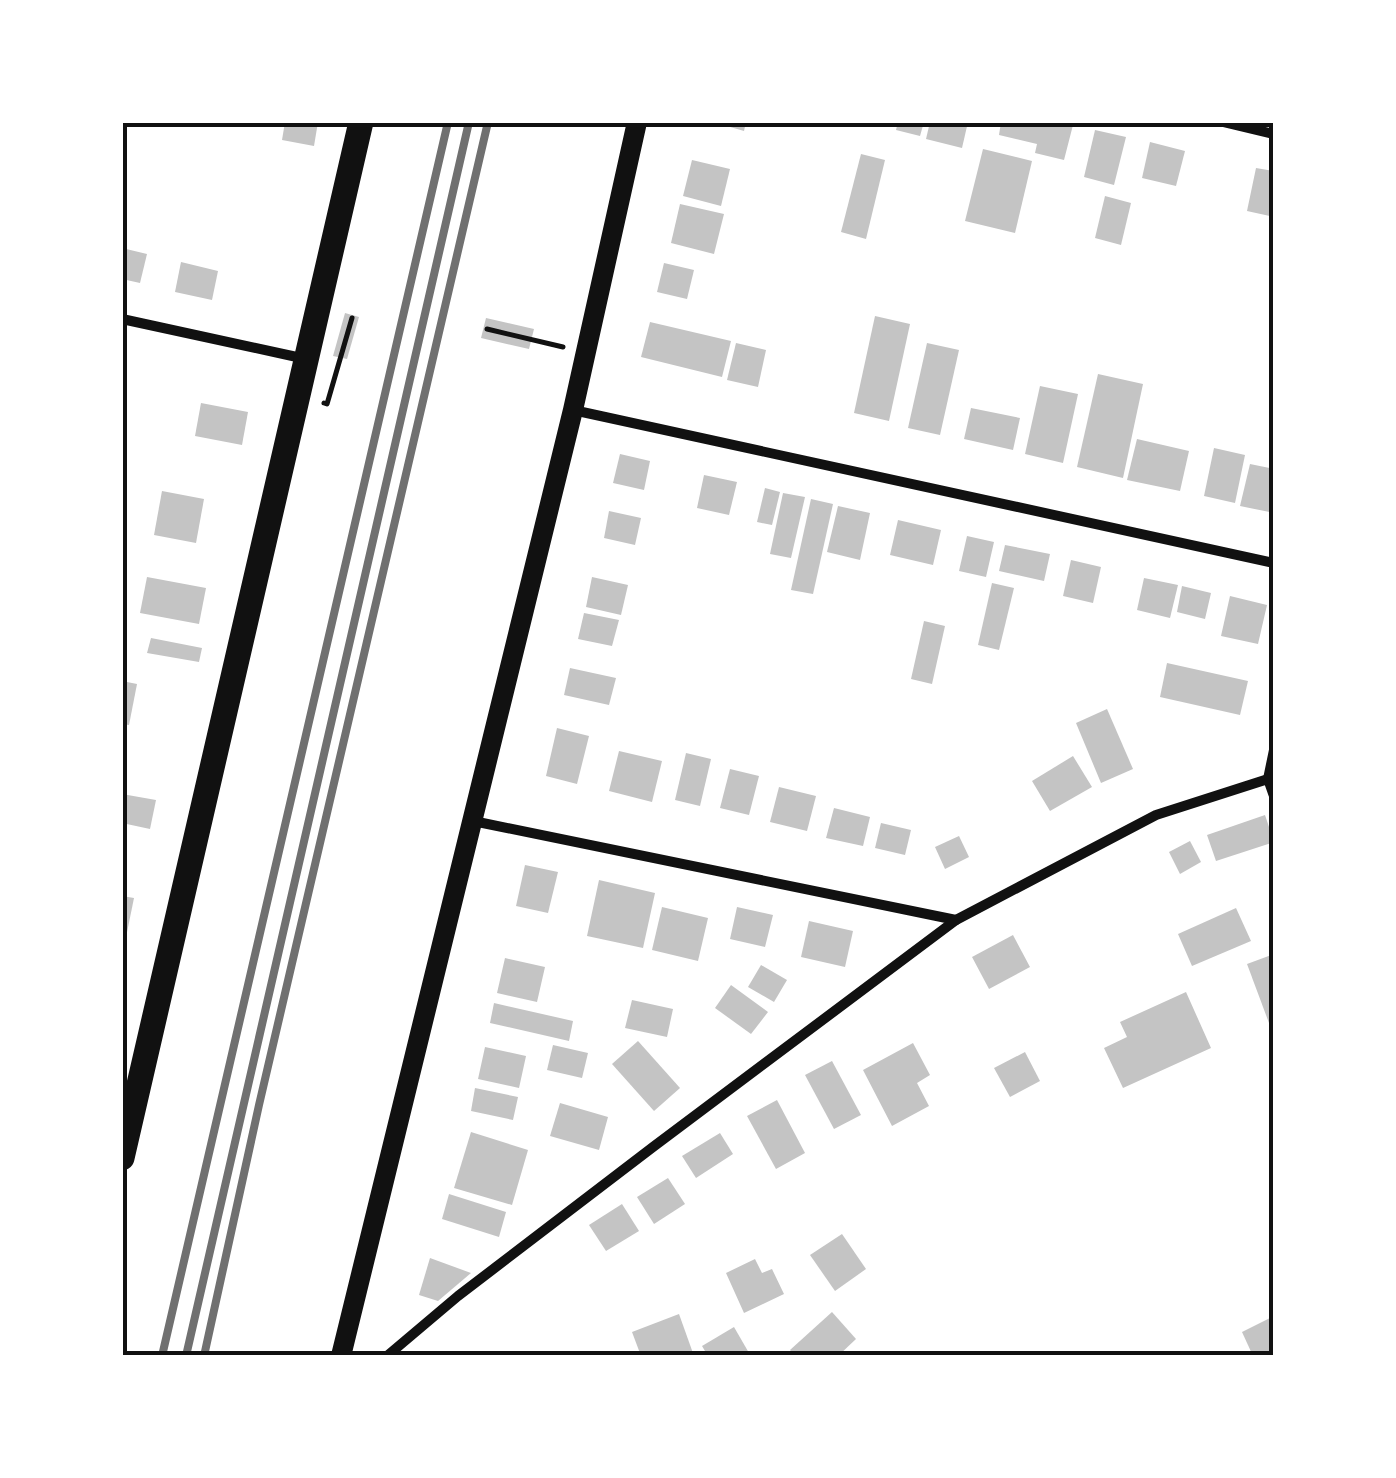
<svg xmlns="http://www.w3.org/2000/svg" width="1396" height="1478" font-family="'PT Sans Narrow',sans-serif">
<rect width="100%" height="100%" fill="#fff"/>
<g fill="#c4c4c4">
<path d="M285 122H318L314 146 282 140Z"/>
<path d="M713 122H746L744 131Z"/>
<path d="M898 122H924L920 136 896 130Z"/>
<path d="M930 122H968L962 148 926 139Z"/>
<path d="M1001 122 1073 125 1064 160 1035 153 1037 144 999 135Z"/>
<path d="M1095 130 1126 137 1114 185 1084 177Z"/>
<path d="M1150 142 1185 151 1176 186 1142 178Z"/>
<path d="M983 149 1032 161 1015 233 965 221Z"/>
<path d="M861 154 885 160 866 239 841 232Z"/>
<path d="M692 160 730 169 721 206 683 196Z"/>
<path d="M1256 168 1274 171V217L1247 211Z"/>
<path d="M1105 196 1131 203 1121 245 1095 238Z"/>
<path d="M680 204 724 214 714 254 671 243Z"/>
<path d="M122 248 147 254 140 283 122 279Z"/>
<path d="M181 262 218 271 212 300 175 292Z"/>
<path d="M664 263 694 270 687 299 657 292Z"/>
<path d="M345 313 359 317 347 359 333 356Z"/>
<path d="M875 316 910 324 889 421 854 413Z"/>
<path d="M486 318 534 329 529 349 481 338Z"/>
<path d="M650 322 731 341 722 377 641 357Z"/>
<path d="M736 343 766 350 758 387 727 380Z"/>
<path d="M927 343 959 350 940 435 908 428Z"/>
<path d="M1098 374 1143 384 1123 478 1077 467Z"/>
<path d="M1040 386 1078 394 1063 463 1025 454Z"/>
<path d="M201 403 248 412 242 445 195 436Z"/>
<path d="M971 408 1020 418 1013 450 964 439Z"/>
<path d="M1137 439 1189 451 1180 491 1127 480Z"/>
<path d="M1214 448 1245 455 1235 503 1204 496Z"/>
<path d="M620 454 650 461 644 490 613 483Z"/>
<path d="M1250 464 1274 469V513L1240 506Z"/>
<path d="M704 475 737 482 729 515 697 508Z"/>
<path d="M765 488 780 492 772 525 757 522Z"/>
<path d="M162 491 204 499 196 543 154 535Z"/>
<path d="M783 493 805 497 791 558 770 554Z"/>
<path d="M811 499 833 504 813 594 791 590Z"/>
<path d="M838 506 870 513 860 560 827 552Z"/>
<path d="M609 511 641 518 635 545 604 538Z"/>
<path d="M898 520 941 530 933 565 890 555Z"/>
<path d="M967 536 994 542 986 577 959 571Z"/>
<path d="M1005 545 1050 554 1044 581 999 571Z"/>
<path d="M1071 560 1101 567 1093 603 1063 596Z"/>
<path d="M147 577 206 588 199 624 140 613Z"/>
<path d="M592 577 628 585 621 615 586 607Z"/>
<path d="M1144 578 1178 585 1170 618 1137 610Z"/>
<path d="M992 583 1014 588 999 650 978 645Z"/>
<path d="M1182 586 1211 593 1205 619 1177 612Z"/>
<path d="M1230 596 1267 605 1258 644 1221 636Z"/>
<path d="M584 613 619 620 612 646 578 639Z"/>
<path d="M924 621 945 626 932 684 911 679Z"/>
<path d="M151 638 202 648 199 662 147 653Z"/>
<path d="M1167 663 1248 681 1240 715 1160 697Z"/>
<path d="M570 668 616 678 609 705 564 695Z"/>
<path d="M122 681 137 684 129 725 122 724Z"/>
<path d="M1107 709 1133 769 1101 783 1076 723Z"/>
<path d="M557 728 589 736 577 784 546 776Z"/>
<path d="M619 751 662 761 652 802 609 791Z"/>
<path d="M686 753 711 759 700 806 675 800Z"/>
<path d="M1073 756 1092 787 1050 811 1032 781Z"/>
<path d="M730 769 759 776 749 815 720 808Z"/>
<path d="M779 787 816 796 807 831 770 822Z"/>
<path d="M122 794 156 800 150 829 122 823Z"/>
<path d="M834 808 870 817 863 846 826 838Z"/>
<path d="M1265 815 1274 842 1216 861 1207 835Z"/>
<path d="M881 823 911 830 905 855 875 848Z"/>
<path d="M959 836 969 857 945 869 935 847Z"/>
<path d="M1190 841 1201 862 1180 874 1169 852Z"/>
<path d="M525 865 558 872 548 913 516 906Z"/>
<path d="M599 880 655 893 643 948 587 936Z"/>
<path d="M122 896 134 898 124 947H122Z"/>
<path d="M662 907 708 918 698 961 652 950Z"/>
<path d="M737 907 773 915 765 947 730 939Z"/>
<path d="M1236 908 1251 941 1192 966 1178 934Z"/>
<path d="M809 921 853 931 845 967 801 957Z"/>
<path d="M1013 935 1030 967 989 989 972 957Z"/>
<path d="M1274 954V1021L1269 1023 1247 964Z"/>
<path d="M505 958 545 967 537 1002 497 993Z"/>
<path d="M761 965 787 980 774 1002 748 987Z"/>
<path d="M731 985 768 1012 751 1034 715 1008Z"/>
<path d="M1186 992 1211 1048 1123 1088 1104 1048 1127 1037 1120 1022Z"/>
<path d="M632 1000 673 1009 667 1037 625 1028Z"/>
<path d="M494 1003 573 1021 569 1041 490 1023Z"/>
<path d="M638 1041 680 1088 654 1111 612 1064Z"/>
<path d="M913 1043 930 1075 917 1083 929 1106 892 1126 863 1070Z"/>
<path d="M553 1045 588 1053 582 1078 547 1070Z"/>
<path d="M485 1047 526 1056 519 1088 478 1079Z"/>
<path d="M1025 1052 1040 1081 1010 1097 994 1068Z"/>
<path d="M832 1061 861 1115 834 1129 805 1075Z"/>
<path d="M475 1088 518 1097 513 1120 471 1111Z"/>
<path d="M777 1100 805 1153 776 1169 747 1116Z"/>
<path d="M560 1103 608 1117 599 1150 550 1136Z"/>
<path d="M471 1132 528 1150 512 1205 454 1188Z"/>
<path d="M720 1133 733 1154 696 1178 682 1156Z"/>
<path d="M668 1178 685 1204 654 1224 637 1197Z"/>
<path d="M449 1194 506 1212 499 1237 442 1219Z"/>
<path d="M622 1204 639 1231 606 1251 589 1225Z"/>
<path d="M842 1234 866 1269 835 1291 810 1255Z"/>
<path d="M430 1258 471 1273 438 1301 419 1295Z"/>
<path d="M755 1259 762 1273 772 1269 784 1294 744 1313 726 1273Z"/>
<path d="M832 1312 856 1339 838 1356H795L790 1350Z"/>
<path d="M679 1314 694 1356H641L632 1332Z"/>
<path d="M1270 1318 1274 1325V1356H1253L1242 1332Z"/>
<path d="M734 1327 749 1353 708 1356 702 1346Z"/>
</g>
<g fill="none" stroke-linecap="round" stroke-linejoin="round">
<g stroke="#111" stroke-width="5">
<path d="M487 329 563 347"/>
<path d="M324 403 327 404 352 318"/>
</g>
<g stroke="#111" stroke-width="10">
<path d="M1223 122 1274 134"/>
<path d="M122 319 306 359"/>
<path d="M573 410 1274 563"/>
<path d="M1268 779 1274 750"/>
<path d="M1268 779 1274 796"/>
<path d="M473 821 956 920"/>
<path d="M387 1356 458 1296 653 1147 956 920 1156 815 1268 779"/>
</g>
<path stroke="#111" stroke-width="20" d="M341 1356 573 410 637 122"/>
<path stroke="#111" stroke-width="25" d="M122 1158 361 122"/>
<g stroke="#707070" stroke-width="8">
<path d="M162 1356 448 122"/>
<path d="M186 1356 469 122"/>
<path d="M204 1356 259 1105 488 122"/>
</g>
</g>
<rect width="1396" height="1478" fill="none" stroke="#ffffff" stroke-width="250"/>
<rect x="125" y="125" width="1146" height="1228" fill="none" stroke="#111" stroke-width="4"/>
</svg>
